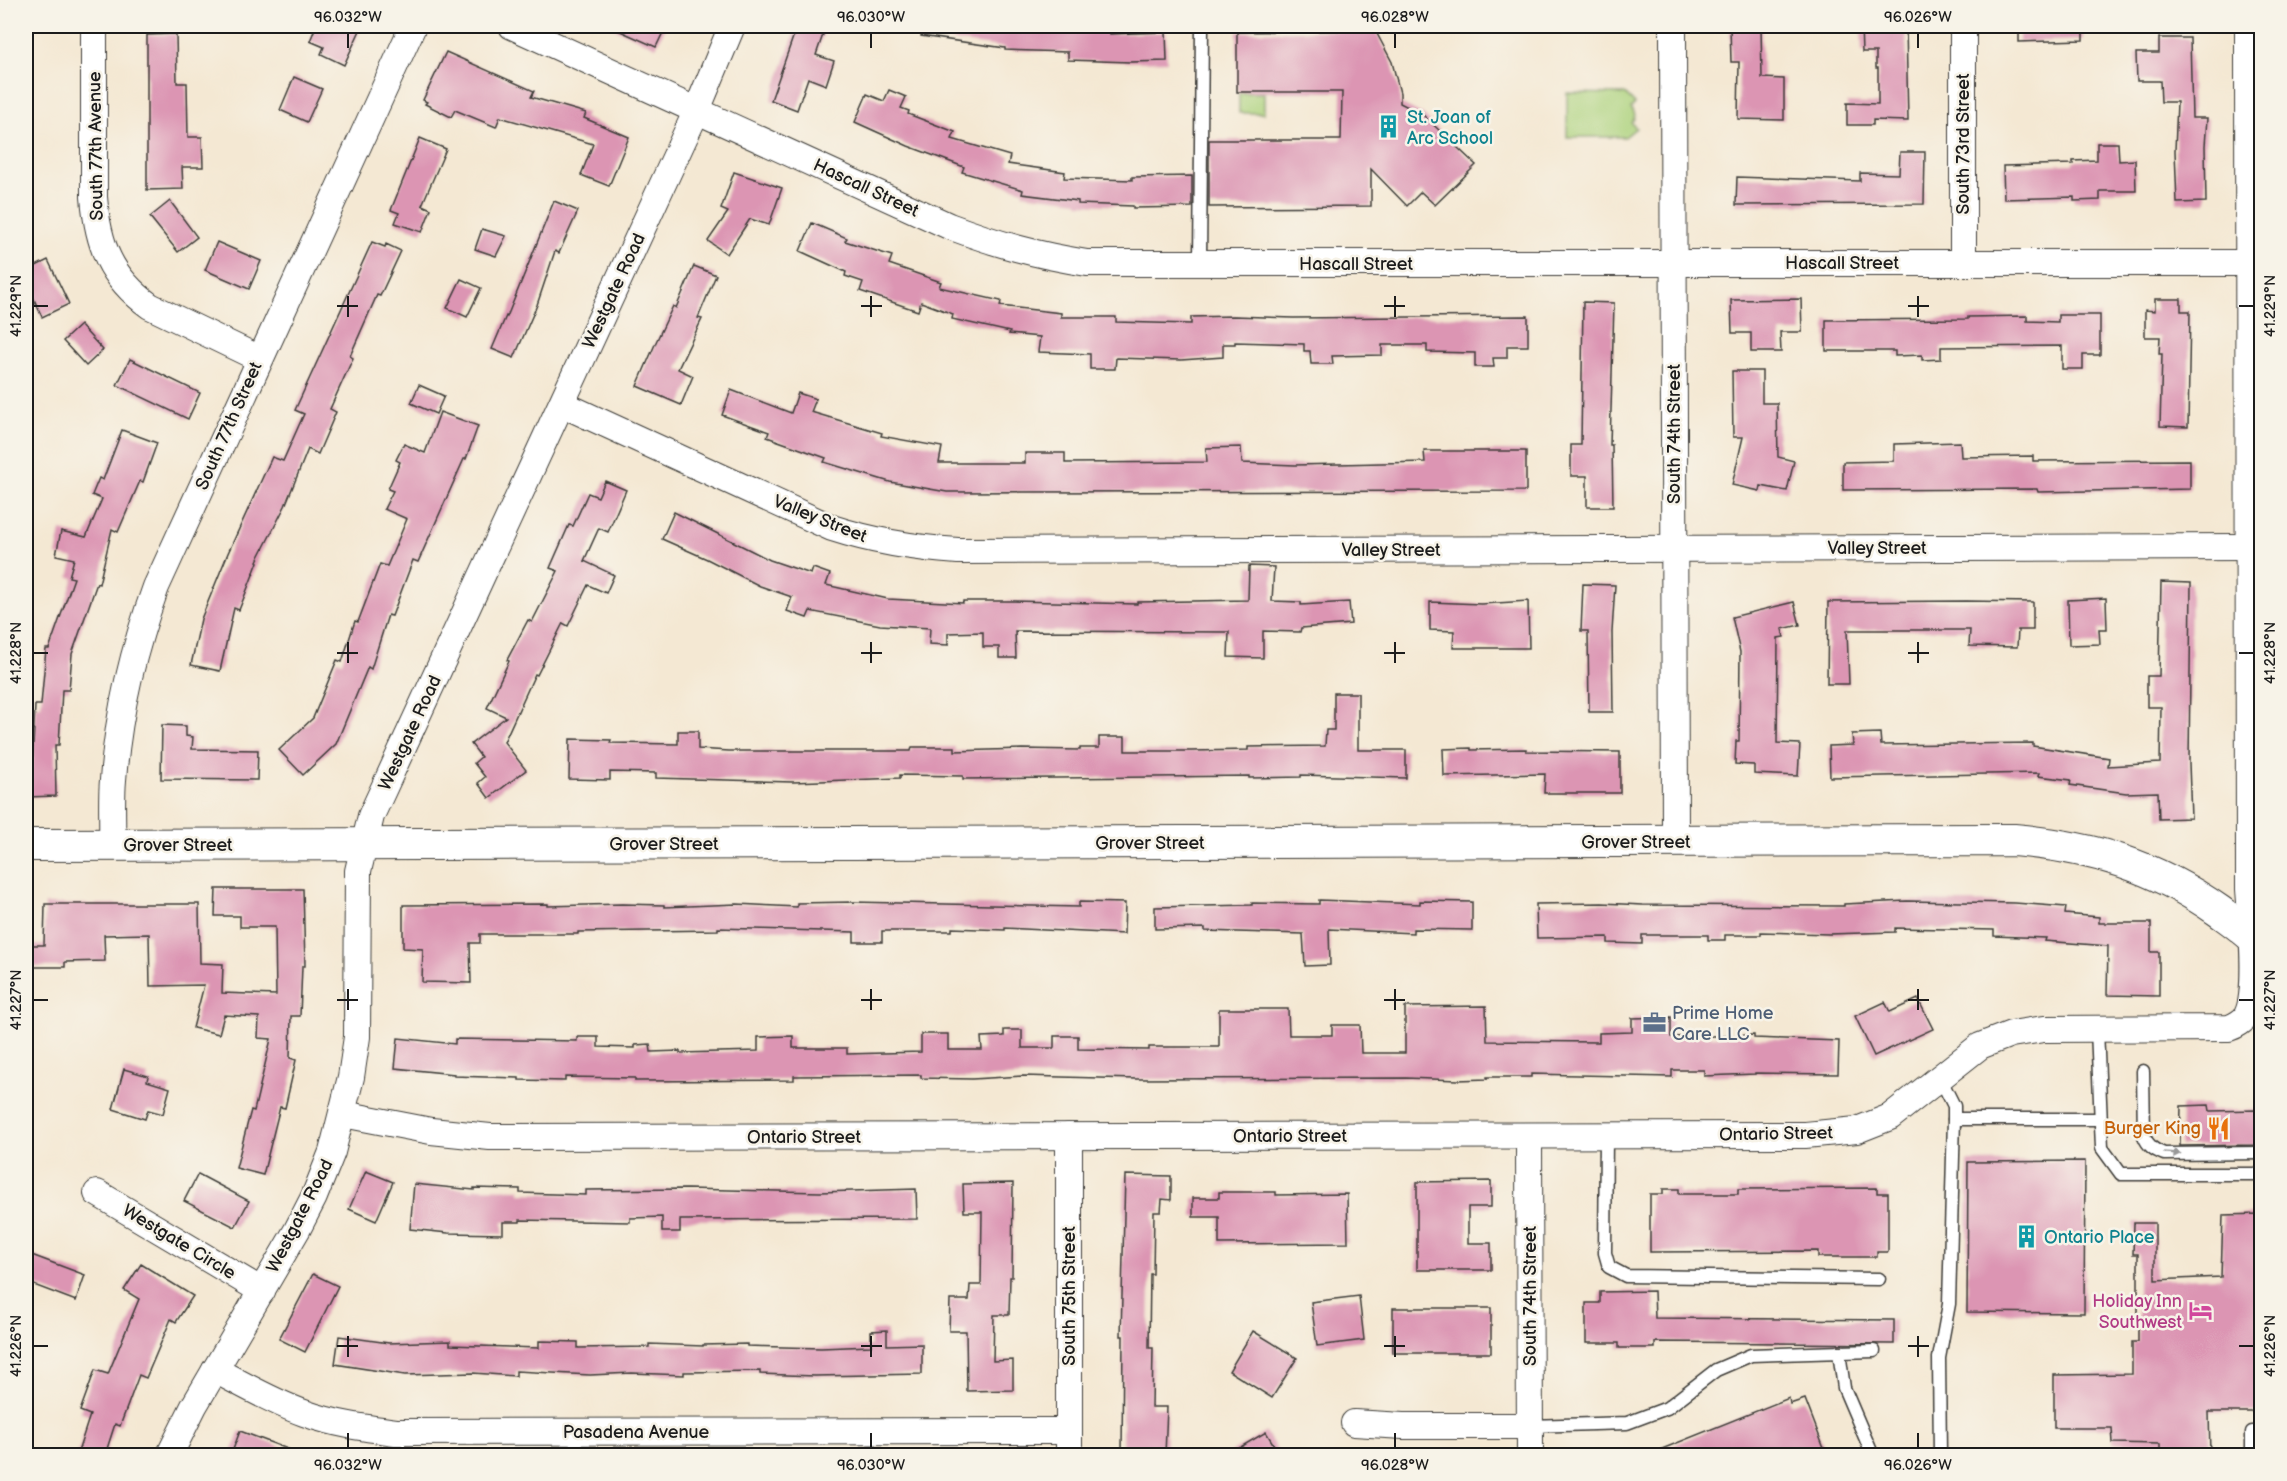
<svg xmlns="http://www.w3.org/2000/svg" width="2287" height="1481" font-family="'Balsamiq Sans',sans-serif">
<rect width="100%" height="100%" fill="#f7f3e8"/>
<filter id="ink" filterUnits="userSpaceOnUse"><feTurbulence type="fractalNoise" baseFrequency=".0167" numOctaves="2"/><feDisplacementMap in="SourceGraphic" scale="12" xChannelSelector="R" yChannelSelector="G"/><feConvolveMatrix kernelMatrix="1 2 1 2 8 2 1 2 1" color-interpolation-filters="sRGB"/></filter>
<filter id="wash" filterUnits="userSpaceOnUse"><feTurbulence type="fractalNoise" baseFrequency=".008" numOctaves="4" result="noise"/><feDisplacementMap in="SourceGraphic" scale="24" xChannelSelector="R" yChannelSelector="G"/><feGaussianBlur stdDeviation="1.35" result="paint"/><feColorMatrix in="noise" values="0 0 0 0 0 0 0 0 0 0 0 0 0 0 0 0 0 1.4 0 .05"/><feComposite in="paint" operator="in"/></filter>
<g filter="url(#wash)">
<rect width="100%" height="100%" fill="#f4e8d3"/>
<g fill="#acd27c" stroke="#64774c" stroke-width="1.5">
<rect x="1239" y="93" width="25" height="20"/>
<path d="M1567 93 1625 94 1635 104 1631 108C1636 114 1636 117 1631 123L1636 128 1625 137H1567Z"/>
</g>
<g id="blocks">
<g fill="#dc95b3">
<path d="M316 26H362L344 65 321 54 324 47 310 41Z"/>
<path d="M609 26H666L656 47Z"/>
<path d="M797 26H826L816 55 834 61 826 85 808 78 797 110 771 100Z"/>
<path d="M922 26H1053V28L1110 29V34L1166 32 1167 61 1131 62 1068 60V52L1005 50V48L921 36Z"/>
<path d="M1730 26H1761L1762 78 1784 79V120L1738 119 1739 62H1731Z"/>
<path d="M1861 26H1906L1908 121 1873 120V125H1847V103L1878 104V68H1876V52H1862Z"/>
<path d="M2019 26H2083V40L2019 42Z"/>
<path d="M1375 30 1392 62 1400 93V103L1422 114 1476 165 1435 205 1421 192 1407 206 1371 169V206L1209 207V140H1341L1342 92H1237V32Z"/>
<path d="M176 34 177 83H187L188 137H202L203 167H182L183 189 147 190V35Z"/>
<path d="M2159 38H2190L2192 118H2207L2205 146 2206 202 2177 203 2175 151 2177 102H2161L2160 81H2137L2136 53H2159Z"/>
<path d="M446 52 534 91 531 97 586 113 584 118 629 137 609 186 581 175 593 144 500 117 496 127 455 110 451 117 425 104 427 102 423 100Z"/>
<path d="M294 77 322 89 307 122 280 110Z"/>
<path d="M889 90 906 97 901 108 909 111 908 114 955 132 952 139 1010 156 1008 164 1065 172 1064 178 1132 180V177L1192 176V207L1133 208V206L1078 204V201L1022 194 1023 190 962 172 964 167 908 146 855 122 867 94 884 101Z"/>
<path d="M420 138 446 149 422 205 431 209 422 232 395 223 399 213 391 210Z"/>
<path d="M2097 143H2118L2119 161 2135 160 2136 191H2100V200L2074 201V197L2004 199 2003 166 2073 164V161L2097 160Z"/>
<path d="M1900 152H1925L1924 204 1736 205 1737 177 1860 181V173L1899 174Z"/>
<path d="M734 172 782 188 769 225 750 219 727 254 708 241 728 212 721 209Z"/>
<path d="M170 201 197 237 178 252 150 217Z"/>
<path d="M554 201 578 211 559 253 555 251 537 305 514 358 492 349 506 316 507 317Z"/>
<path d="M812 223 847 238 845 241 892 256 889 264 941 282 939 287 1001 301 1000 306 1061 313V317H1116V322L1191 324V317L1234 316 1293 318 1528 316V346H1507V358H1493L1494 367H1475V353L1427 352V345H1382V355L1332 356 1333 364H1311L1310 351H1304V344L1235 342V344H1223V357L1181 360 1116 358 1115 369H1090V354L1038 352 1040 337 1009 334 1010 332 952 319 953 314 921 302 918 311 860 291 863 282 845 276 846 272 800 251Z"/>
<path d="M482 229 506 236 496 256 475 249Z"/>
<path d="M217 242 261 261 249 289 205 270Z"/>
<path d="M372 242 385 247 386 244 401 251 380 296 377 295 350 356 353 358 330 409 336 412 318 454 308 449 285 506 257 561 258 562 239 610 234 608 220 671 191 665 201 619 228 553 272 457 283 461 304 414 295 410Z"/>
<path d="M48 260 69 304 42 317 26 281V271Z"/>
<path d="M694 266 716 275 698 318 702 319 678 369 693 376 681 405 637 386 656 342 673 306 676 308Z"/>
<path d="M461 279 481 288 467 317 447 308Z"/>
<path d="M1801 299 1802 332H1780L1781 352H1751V333H1732L1731 300Z"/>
<path d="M2155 299H2181V311H2190L2188 427 2160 426 2162 354H2159L2160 337H2145V310L2155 311Z"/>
<path d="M1583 302 1614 303 1610 445H1612L1613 507H1587V476H1571V445H1581Z"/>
<path d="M2058 315H2100V355H2083V369H2062V346L1941 347V359L1922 360V355L1895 356V351H1826V320L1968 319V317L2027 316V321L2058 322Z"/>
<path d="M80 325 103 350 86 366 63 341Z"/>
<path d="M130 359 200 393 188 419 117 385Z"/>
<path d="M1732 371H1762V403H1777L1778 457 1794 461 1787 491 1761 486 1760 491 1732 485 1743 437H1733Z"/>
<path d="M419 385 444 396 436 414 411 403Z"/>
<path d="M731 390 791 413 798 393 816 399 811 412 882 433 881 436 942 447 939 463H1025V453H1065V463L1207 462 1206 448 1241 447 1242 463 1295 465 1425 462 1424 451H1526V491L947 492 890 482 824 462 826 458 767 437 769 432 722 415Z"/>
<path d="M440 412 478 426 466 459H464L418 562 413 560 392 616 388 615 371 669 368 667 336 744 303 775 279 750 313 718 337 660 342 662 355 621 358 622 380 564 387 566 407 519 384 509 393 491 388 489 400 462 396 460 404 444 425 453Z"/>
<path d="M122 430 157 443 143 482 140 481 118 532 112 529 99 584 97 583 72 654 69 690H62L59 745H55L56 796 26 797V767H32L35 705H41L46 649H49L74 578 69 577 74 559 56 555 61 531 86 537 102 499 92 495 99 478 103 480Z"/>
<path d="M1960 442 1961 457 2033 456V461L2190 460V489L2038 492 2037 489 1843 490V462L1894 461V444Z"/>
<path d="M605 481 626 490 608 532 599 528 584 561 614 575 606 593 588 585 568 626 563 623 537 675 535 674 504 742 526 770 489 798 478 783 485 777 474 763 481 757 471 744 506 717 487 708 509 661 507 660 528 620 532 622 558 571 550 568 569 525 573 526 588 493 598 497Z"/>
<path d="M674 512 770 560 811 574 813 568 830 574 826 585 888 599 963 603V601H1013L1137 604V602L1248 600 1249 566 1274 567 1272 601 1301 602V605L1349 602 1351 624 1301 628 1300 632 1263 631V658L1228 657 1229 632 1015 631 1016 658H999V647H983V632L948 633V645L929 644 930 628 880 625 810 611 807 618 787 611 792 597 760 586 707 559 662 539Z"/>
<path d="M2161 582 2191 583 2189 763 2191 818 2159 819 2158 792 2126 793 2070 785 2071 780 2038 776 2039 773 1830 777 1829 746 1853 745 1852 734 1880 733 1881 745 2033 743V746L2109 758 2108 766 2160 763 2161 707H2147V676H2159Z"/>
<path d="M1583 584 1615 585 1612 632 1613 712H1589L1588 631H1581Z"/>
<path d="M2106 598 2107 629H2099L2100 644 2069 645 2068 600Z"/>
<path d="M1528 601 1529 648H1453L1454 631 1430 630V602L1481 604Z"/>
<path d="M1966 601 2033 602V630H2018L2017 647 1969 646 1970 630H1847L1849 684H1827L1828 602Z"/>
<path d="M1794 602 1800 625 1782 629 1784 637 1778 638 1777 743 1800 744 1798 776 1754 774V765L1735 764 1736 741H1739L1740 652 1732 617Z"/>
<path d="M1334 693H1358V750H1406V778L1301 775V777L1249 778V776L963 779V776L900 775V778L793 782 656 778V773L610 772V780L569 779 570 739 611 740 610 743 678 744V731H698V749L729 751H911L912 747H955V751L1022 749 1080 750V748H1099V737H1125V751H1191L1248 750V747L1325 746 1326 730H1334Z"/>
<path d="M162 725 186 726V736L193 737 192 749 258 750 257 780 161 779Z"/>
<path d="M1471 748V750L1526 749V751L1620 752V793H1544L1545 774 1444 776 1443 749Z"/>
<path d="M216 889H303L305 966H302L300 1016H291L290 1058 296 1060 285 1108 280 1107 263 1175 236 1168 251 1110 254 1111 271 1039 258 1038 259 1017 224 1015 219 1034 193 1028 204 985 150 986 149 934 104 935 105 961 65 962V967H32V945H44L45 904H199L200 963 223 964 222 993 276 995 275 927H240V916H215Z"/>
<path d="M1319 900 1420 904V901L1472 902V930L1413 929V933L1329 929 1330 965 1305 966 1303 934 1205 931V928L1155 929V907L1252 905V903L1319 904Z"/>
<path d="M1907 901 2015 903 2066 907 2065 914 2099 917V923H2151V952H2159V996L2107 995 2108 946 2045 941 2046 938 1994 936V930L1895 928V932L1829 934 1761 932V935H1725V940H1708V935H1642V944L1608 943V937L1537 938 1536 904 1602 903 1643 905 1844 906V904Z"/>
<path d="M853 902 1079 907V902L1125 903 1124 934 1005 928V930L952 928V931H882V942H854V932L718 928V930L578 932V934H480V943H470L471 983 422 982 423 949 403 948V905L548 904V906L622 904 664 905V907L737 904 797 907V903Z"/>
<path d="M1918 999 1933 1029 1874 1056 1855 1016 1885 1002 1890 1012Z"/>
<path d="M1486 1006 1487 1041 1599 1042V1033L1632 1032V1018L1671 1017V1037L1754 1035V1038L1839 1041 1838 1074 1755 1073V1074L1704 1076V1070H1672V1077L1531 1074V1077H1487V1079L1458 1080 1406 1078 1137 1079 1023 1076 972 1079 921 1078V1075L794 1076V1080L635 1081V1078L565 1077V1081L519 1080V1078L454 1076V1074L395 1068 398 1038 455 1044V1039L577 1041V1037H598V1047L635 1048V1045L650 1044 651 1052 680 1051V1053L758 1051V1037L793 1036V1048H847V1054L921 1052V1034H948V1050H982L981 1037 1004 1036V1030H1022V1048H1054V1036H1078V1049L1149 1050V1047H1219V1009H1288L1289 1035H1332V1025H1360L1361 1053H1405V1007Z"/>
<path d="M124 1069 148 1076 147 1081 170 1088 163 1114 148 1110 145 1119 113 1109Z"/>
<path d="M2209 1105 2210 1111 2258 1110V1145L2180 1146 2181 1106Z"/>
<path d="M2085 1161 2084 1313 1967 1312 1968 1162Z"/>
<path d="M366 1171 393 1182 376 1221 349 1209Z"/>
<path d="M198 1174 249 1201 235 1227 184 1201Z"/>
<path d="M1125 1175 1171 1176V1200L1162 1199 1161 1212H1154L1153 1274H1150L1149 1348H1153L1152 1407H1167L1165 1455H1122L1123 1336H1121Z"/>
<path d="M1491 1181V1207H1468V1243H1491V1270H1417V1182Z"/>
<path d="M1013 1183 1012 1277H1010L1009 1315H994L993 1361 1013 1360V1390L967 1391 966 1331H949L950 1300H969L970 1285H981L982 1212H964L963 1184Z"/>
<path d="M414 1184 474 1190V1188L520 1189V1193L586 1195V1190L687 1189 820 1192 916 1189 917 1219 680 1220V1232H662V1217L630 1218V1222L520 1220V1222H503V1234L448 1233 410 1229Z"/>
<path d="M1877 1188V1193H1888V1252H1877V1257H1818V1251L1650 1252V1194H1663V1189H1679V1194H1738V1189Z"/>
<path d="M1219 1192H1276V1195L1347 1194 1348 1243 1219 1244V1217H1193V1198H1219Z"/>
<path d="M2262 1214V1412H2209L2210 1455H2160V1444L2113 1443 2112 1428H2054V1375L2132 1374V1342H2138V1254H2133L2134 1223H2155V1280L2221 1277 2223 1215Z"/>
<path d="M29 1254 85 1275 76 1301 26 1282V1263Z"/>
<path d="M141 1264 193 1296 176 1322 171 1319 146 1378 139 1375 120 1426 115 1424 105 1455H77L90 1415 80 1411 95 1370 108 1374 139 1299 124 1290Z"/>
<path d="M313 1274 338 1286 305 1352 279 1339Z"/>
<path d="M1654 1291 1655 1318 1894 1320V1344L1655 1342V1348H1619V1343H1586V1303H1600V1292Z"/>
<path d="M1359 1296 1364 1340 1317 1346 1311 1302Z"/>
<rect x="1393" y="1308" width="98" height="45"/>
<path d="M887 1330V1345L922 1344V1374L815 1376 760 1374V1371L684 1372V1375L632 1373 590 1375 516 1371V1376L473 1373 405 1375 335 1364 339 1336 389 1343 450 1341V1345L539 1348V1341L578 1342V1348L649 1347V1344L703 1346V1345L747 1344V1346L821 1348 871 1346V1331Z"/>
<path d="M1253 1331 1297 1358 1272 1398 1229 1371Z"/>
<path d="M1789 1398 1790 1404 1805 1399 1825 1451 1815 1455H1647Z"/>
<path d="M240 1431 301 1454 300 1455H231Z"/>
<path d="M1266 1432 1280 1455H1227Z"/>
</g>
</g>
</g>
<g filter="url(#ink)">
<use href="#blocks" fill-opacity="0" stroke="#3c3b37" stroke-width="1.5"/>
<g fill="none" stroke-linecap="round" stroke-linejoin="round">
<defs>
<g id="service">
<path d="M1200 264 1202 26"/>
<path d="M2097 1029 2102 1148 2121 1174H2262"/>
<path d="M2143 1071 2144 1136C2148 1146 2154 1150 2164 1154L2262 1153"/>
<path d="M1954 1119H2101"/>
<path d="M1606 1136 1605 1253 1609 1267 1626 1276 1879 1279"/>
<path d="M1839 1352 1844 1388 1873 1456"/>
<path d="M1530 1426 1627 1423 1667 1408 1716 1370 1751 1355 1874 1351"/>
<path d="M1940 1456 1939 1358 1949 1304 1954 1119V1106L1940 1078"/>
<path d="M2252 1456V1432H2262"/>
</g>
<g id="minor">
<path d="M94 26V197C98 245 110 277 150 306L260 359"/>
<path d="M512 26 949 226C997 244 1036 255 1087 263H2249"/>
<path d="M1673 26 1675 842"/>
<path d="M1963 26V263"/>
<path d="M562 404 832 528C875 542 913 548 958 551L2250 547"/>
<path d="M112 845C113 823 111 801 113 780 118 713 133 650 156 587L413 26"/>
<path d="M343 1114 431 1131 490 1137 1805 1135 1857 1130 1890 1117 1980 1046 2011 1034 2044 1029 2229 1028C2235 1026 2244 1021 2247 1015 2259 991 2251 917 2249 889L2248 26"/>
<path d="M1069 1136V1456"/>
<path d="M1529 1136 1530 1456"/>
<path d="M97 1193 262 1291"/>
<path d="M215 1370C244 1385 273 1402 304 1413 334 1424 365 1428 396 1432L1069 1431"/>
<path d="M1354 1423 1403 1426H1530"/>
<path d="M169 1456 194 1406 297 1230 314 1197 332 1152 351 1077 357 1037 358 871 371 816 697 110 732 26"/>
</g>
<path id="tertiary" d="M26 845 2014 840C2092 847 2154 865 2219 911 2234 922 2249 932 2262 946"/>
</defs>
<use href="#service" stroke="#3c3b37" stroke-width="15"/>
<use href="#minor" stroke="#3c3b37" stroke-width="28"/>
<use href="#tertiary" stroke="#3c3b37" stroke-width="34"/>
<use href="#service" stroke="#fff" stroke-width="12"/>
<use href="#minor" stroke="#fff" stroke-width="26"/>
<use href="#tertiary" stroke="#fff" stroke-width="32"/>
</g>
<defs><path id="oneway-solid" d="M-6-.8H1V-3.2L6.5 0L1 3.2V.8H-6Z" transform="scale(1.5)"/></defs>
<use fill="#999" href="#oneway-solid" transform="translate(2172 1153) rotate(4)"/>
</g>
<path fill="none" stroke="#1c1c1c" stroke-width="2" d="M348 33V48M871 33V48M1395 33V48M1918 33V48M348 296V317M871 296V317M1395 296V317M1918 296V317M33 306H48M337 306H358M861 306H882M1384 306H1405M1908 306H1929M2239 306H2254M348 642V663M871 642V663M1395 642V663M1918 642V663M33 653H48M337 653H358M861 653H882M1384 653H1405M1908 653H1929M2239 653H2254M348 989V1010M871 989V1010M1395 989V1010M1918 989V1010M33 1000H48M337 1000H358M861 1000H882M1384 1000H1405M1908 1000H1929M2239 1000H2254M348 1336V1357M871 1336V1357M1395 1336V1357M1918 1336V1357M33 1346H48M337 1346H358M861 1346H882M1384 1346H1405M1908 1346H1929M2239 1346H2254M348 1433V1448M871 1433V1448M1395 1433V1448M1918 1433V1448"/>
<defs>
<symbol id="building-bare" viewBox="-9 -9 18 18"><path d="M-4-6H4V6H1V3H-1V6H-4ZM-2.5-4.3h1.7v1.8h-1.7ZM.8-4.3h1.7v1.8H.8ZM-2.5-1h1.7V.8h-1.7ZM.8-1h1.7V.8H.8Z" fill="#0f9aa8" stroke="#f7f3e8" stroke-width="2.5" paint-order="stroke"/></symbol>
<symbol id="office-bare" viewBox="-9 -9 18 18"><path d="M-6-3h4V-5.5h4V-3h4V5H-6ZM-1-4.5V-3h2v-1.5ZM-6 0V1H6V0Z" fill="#5c6f8a" stroke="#f7f3e8" stroke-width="2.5" paint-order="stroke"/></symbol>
<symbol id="restaurant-bare" viewBox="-9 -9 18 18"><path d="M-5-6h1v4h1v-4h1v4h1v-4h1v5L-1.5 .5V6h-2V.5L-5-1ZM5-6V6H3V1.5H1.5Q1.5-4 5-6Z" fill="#e8710a" stroke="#f7f3e8" stroke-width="2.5" paint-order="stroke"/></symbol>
<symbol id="hotel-bare" viewBox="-9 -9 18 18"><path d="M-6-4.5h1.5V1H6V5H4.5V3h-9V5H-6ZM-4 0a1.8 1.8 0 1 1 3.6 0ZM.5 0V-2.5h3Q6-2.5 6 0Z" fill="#d1479c" stroke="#f7f3e8" stroke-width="2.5" paint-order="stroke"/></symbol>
</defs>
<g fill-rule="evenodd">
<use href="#building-bare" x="1372" y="110" width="33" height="33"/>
<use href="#office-bare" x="1638" y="1006" width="33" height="33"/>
<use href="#restaurant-bare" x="2202" y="1112" width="33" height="33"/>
<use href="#building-bare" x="2010" y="1220" width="33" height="33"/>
<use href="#hotel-bare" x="2184" y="1294" width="33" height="33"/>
</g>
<g text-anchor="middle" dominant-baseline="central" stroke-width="5" stroke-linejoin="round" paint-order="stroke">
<g font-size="18" fill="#0d838f" stroke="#f7f3e8" text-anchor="start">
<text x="1407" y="117">St. Joan of<tspan x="1407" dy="21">Arc School</tspan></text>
<text x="2044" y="1237">Ontario Place</text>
</g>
<g font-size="18" fill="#1c1c1c" stroke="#f7f3e8">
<text transform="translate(1963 144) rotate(-90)">South 73rd Street</text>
<text transform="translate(96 146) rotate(-91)">South 77th Avenue</text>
<text transform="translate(866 188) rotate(25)">Hascall Street</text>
<text x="1842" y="263">Hascall Street</text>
<text x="1356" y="264">Hascall Street</text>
<text transform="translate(614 291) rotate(-65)">Westgate Road</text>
<text transform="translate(229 426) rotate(-66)">South 77th Street</text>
<text transform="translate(1674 434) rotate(-90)">South 74th Street</text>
<text transform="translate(820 519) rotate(22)">Valley Street</text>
<text x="1877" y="548">Valley Street</text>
<text x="1391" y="550">Valley Street</text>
<text transform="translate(410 733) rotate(-65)">Westgate Road</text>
<text x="1636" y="842">Grover Street</text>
<text x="1150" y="843">Grover Street</text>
<text x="664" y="844">Grover Street</text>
<text x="178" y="845">Grover Street</text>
<text transform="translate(1776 1134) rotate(-1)">Ontario Street</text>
<text x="1290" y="1136">Ontario Street</text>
<text x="804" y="1137">Ontario Street</text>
<text transform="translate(300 1216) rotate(-63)">Westgate Road</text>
<text transform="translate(179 1242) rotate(31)">Westgate Circle</text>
<text transform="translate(1069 1296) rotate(-90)">South 75th Street</text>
<text transform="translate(1530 1296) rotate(-90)">South 74th Street</text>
<text x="636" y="1432">Pasadena Avenue</text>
</g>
<g font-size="18" fill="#4e5e75" stroke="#f7f3e8" text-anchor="start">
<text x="1672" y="1013">Prime Home<tspan x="1672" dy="21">Care LLC</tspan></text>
</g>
<g font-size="18" fill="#c56008" stroke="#f7f3e8" text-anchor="end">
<text x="2201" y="1128">Burger King</text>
</g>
<g font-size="18" fill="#b23c85" stroke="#f7f3e8" text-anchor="end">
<text x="2182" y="1301">Holiday Inn<tspan x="2182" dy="21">Southwest</tspan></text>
</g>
</g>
<rect width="2287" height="1481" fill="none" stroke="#f7f3e8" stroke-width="66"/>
<rect x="33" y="33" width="2221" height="1415" fill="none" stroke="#1c1c1c" stroke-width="2"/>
<g font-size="15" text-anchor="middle" fill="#1c1c1c">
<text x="348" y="22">96.032°W</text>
<text x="871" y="22">96.030°W</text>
<text x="1395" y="22">96.028°W</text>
<text x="1918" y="22">96.026°W</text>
<text transform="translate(16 306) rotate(-90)" y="5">41.229°N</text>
<text transform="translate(2270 306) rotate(-90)" y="5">41.229°N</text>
<text transform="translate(16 653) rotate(-90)" y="5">41.228°N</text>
<text transform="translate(2270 653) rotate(-90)" y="5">41.228°N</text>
<text transform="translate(16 1000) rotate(-90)" y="5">41.227°N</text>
<text transform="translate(2270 1000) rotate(-90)" y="5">41.227°N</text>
<text transform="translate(16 1346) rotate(-90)" y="5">41.226°N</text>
<text transform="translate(2270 1346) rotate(-90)" y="5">41.226°N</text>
<text x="348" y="1470">96.032°W</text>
<text x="871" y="1470">96.030°W</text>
<text x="1395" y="1470">96.028°W</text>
<text x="1918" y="1470">96.026°W</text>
</g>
</svg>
